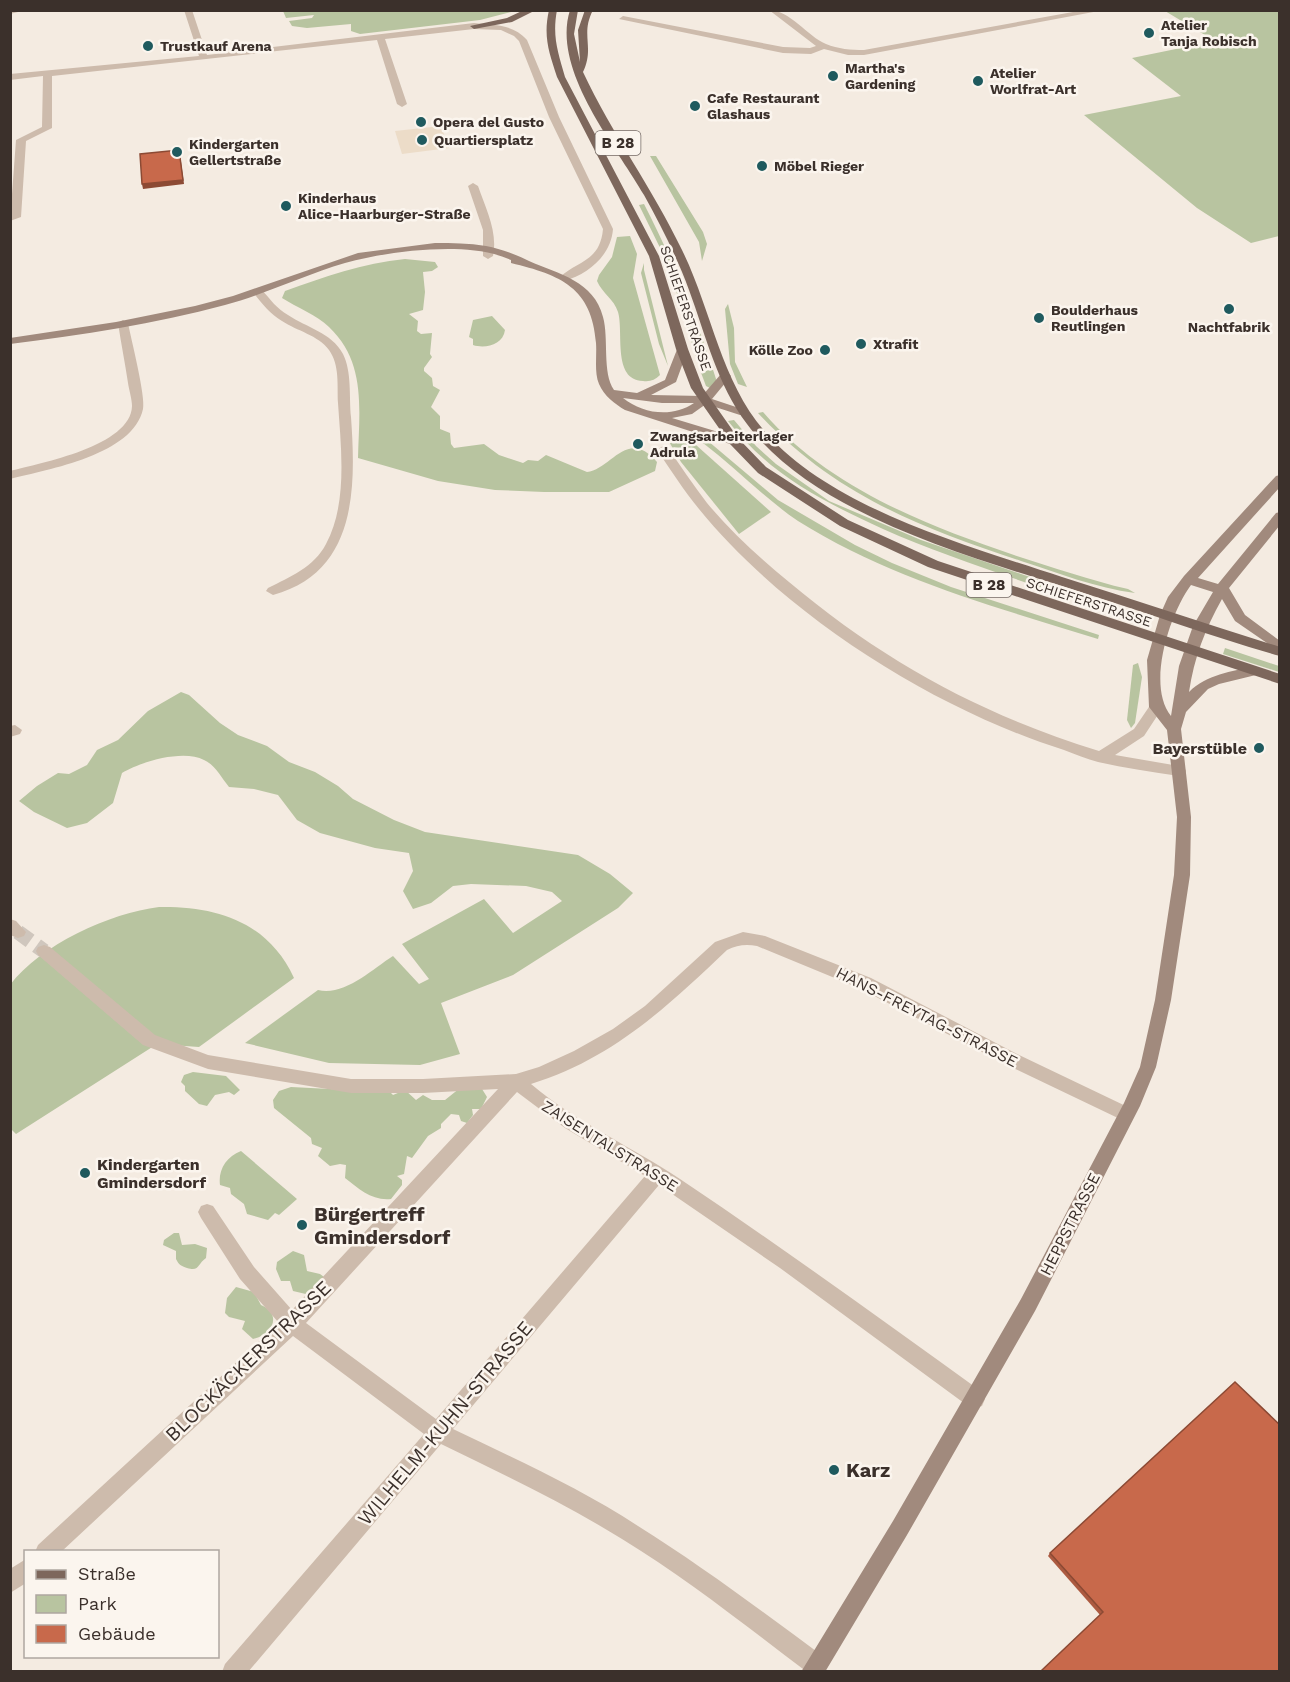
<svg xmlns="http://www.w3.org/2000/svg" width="1290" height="1682" font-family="'Work Sans',sans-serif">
<rect width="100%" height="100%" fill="#f4ebe1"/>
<g fill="#b8c4a0">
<path d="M283 11H515L480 20 360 34 351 31V24L307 28 292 26 289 21 312 18 314 15 286 18Z"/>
<path d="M1165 11H1279V236L1251 243 1197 208 1084 115 1181 96 1132 58 1215 41Z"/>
<path d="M650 156H656L703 232 707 244 702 261 699 242Z"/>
<path d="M644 204C674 263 697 319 717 382L710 388 706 386 700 370 668 264 639 205Z"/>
<path d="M630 236 637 254 633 278 660 375C655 380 650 382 643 381 612 380 624 332 618 312 614 299 602 293 597 281L599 275 612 257 617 237Z"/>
<path d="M405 259 435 262 438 267 432 271 423 272 425 292 423 310 409 314 418 321 417 331 421 334 432 333 430 354 432 357 424 368V371L432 378 433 386 440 390 431 407 440 416V429L450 433 451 444 454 448 484 444 499 455 523 463 528 460 538 461 546 455 587 472C611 470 627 427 657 462L655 471 609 492H544L495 490 438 481 358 458C359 411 367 363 329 327 317 315 296 307 282 298L285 291C324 277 363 263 405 259Z"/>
<path d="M644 263V270L668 366 659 344 641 273Z"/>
<path d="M728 304 734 328 735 362 747 387 738 384 730 364 725 309Z"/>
<path d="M492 316 505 330C503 345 485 349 473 345V339L469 337 473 320Z"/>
<path d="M763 412C828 487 923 524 1014 555 1052 567 1090 580 1128 589L1135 593C1096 588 1058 573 1021 561 918 527 834 494 758 413Z"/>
<path d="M734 420 756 446 776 464 829 501 921 540 1074 592 1071 598C1008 576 944 556 883 529 822 501 770 475 728 421Z"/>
<path d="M665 435 696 445 771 512 739 534 681 462Z"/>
<path d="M708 441 778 500 855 545 892 563 951 587 1099 635 1098 639C996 607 890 579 798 521 764 498 736 468 703 443Z"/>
<path d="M1225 648 1279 666V672L1223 654Z"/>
<path d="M1138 663 1142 677 1135 723 1131 728 1127 720 1133 665Z"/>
<path d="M181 692 189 695 220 723 238 735 267 746 289 762 315 772 338 786 353 799 394 820 425 832 578 855 610 874 633 893 618 908 513 975 441 1003 460 1054 420 1065 329 1063 245 1043 318 990C345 996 371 970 393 956L419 984 429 979 402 944 484 899 513 933 562 901 552 892 526 886 471 884 453 886 431 903 413 909 403 891 413 871 409 853 375 848 320 833 297 820 278 795 254 789 229 787C221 777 215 765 204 760 183 749 140 762 122 773L113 803 87 823 67 828 34 812 19 801 37 786 58 773 69 774 87 765 97 750 118 740 148 711Z"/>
<path d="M159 907C217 906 268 922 294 978L199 1047 157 1044 16 1134 10 1128V985C40 945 110 913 159 907Z"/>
<path d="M193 1072 226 1076 240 1090 234 1095 229 1092 215 1095 207 1106 199 1104 185 1091V1086L181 1082 184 1075Z"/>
<path d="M291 1087C324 1089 356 1090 389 1091L393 1095 405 1090 416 1100 423 1095 432 1100H445L460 1088 482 1089 487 1097 481 1109H472L473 1115 467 1123 461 1121 459 1115 451 1114 441 1124V1128L428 1136 412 1158 407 1156 404 1174 397 1176 402 1180V1185L391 1199C372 1201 359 1189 345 1178L346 1165 340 1164 330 1166 318 1156 322 1148 312 1144 311 1138 274 1108 273 1100 279 1091Z"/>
<path d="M241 1151 297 1199 279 1215 275 1213 268 1220 247 1214 244 1204 231 1194 230 1188 220 1185C218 1170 226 1157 241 1151Z"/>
<path d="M174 1233H179L182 1245 195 1244 207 1248 206 1258C197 1264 200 1272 187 1268 181 1266 179 1265 176 1259V1251L163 1245 164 1240Z"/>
<path d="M293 1251 304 1255 307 1271 320 1274 324 1277 310 1295 293 1291 290 1281H281L276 1269 277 1262Z"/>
<path d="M236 1287 254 1292 261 1305C283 1314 272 1336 253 1339L242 1329 245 1321 229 1317 225 1313 227 1298Z"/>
</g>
<path fill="#ecdcc8" d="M441 126 449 148 402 154 395 131Z"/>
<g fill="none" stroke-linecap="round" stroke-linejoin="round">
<path stroke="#cfc6bd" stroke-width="15" stroke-dasharray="15 8" stroke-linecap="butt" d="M18 932 44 951"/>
<g fill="#cdbbac" fill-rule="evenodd">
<path d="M10 10H26L10 14Z"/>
<path d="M184 10H192L207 55 474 23C494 25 513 24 527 40L559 117 613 229C611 255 589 274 564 281L559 278C578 260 600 262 603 229L549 117 519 41 514 36 501 30 474 29 385 39 407 104 402 107 397 104 377 40 52 76V128L26 141 21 217 10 221 16 140 42 127 43 76 10 80V74L199 56Z"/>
<path d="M769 10C790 10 807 36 826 44 838 49 851 50 864 50L1084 10H1104L864 55H848L824 49 811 54 783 53 619 19 623 16 783 47 810 48 816 46Z"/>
<path d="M473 183 478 186C486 209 498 232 493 256L488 259 483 256V230L468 186Z"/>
<path d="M258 289 262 290C270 299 277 309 288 315 307 328 331 332 343 354 352 372 349 397 351 417 356 488 357 572 273 595L266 591 268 588C290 577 314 567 326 544 348 503 341 448 338 403 337 386 340 365 329 350 318 335 297 331 282 321 270 314 261 303 253 292Z"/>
<path d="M123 320 128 323C131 339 146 397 143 409 133 455 49 469 10 479V471C41 463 131 446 132 406 132 399 129 390 128 383 125 363 121 343 118 323Z"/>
<path d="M663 446 667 447C681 466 693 485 707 503 731 532 760 558 789 582 883 661 982 715 1099 751L1134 729 1151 704H1161L1163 707 1144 736 1115 755 1179 766 1184 767 1186 771 1184 775 1179 776C1152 772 1125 768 1098 762 1087 759 1075 754 1064 750 934 709 786 616 699 509 684 491 671 470 657 450Z"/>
<path d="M15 725 22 730 20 734 10 737V726Z"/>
<path d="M10 919 16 921 26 932 24 936 18 938 10 935Z"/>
<path d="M743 932 765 936 871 978 1017 1054 1132 1109 1135 1114 1132 1119 1126 1121 1120 1119 1005 1064 859 988 757 946C746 944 737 945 727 950 667 1007 612 1059 531 1084 576 1122 632 1147 680 1179 783 1248 882 1320 982 1392L985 1399 982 1406 975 1408 968 1406 780 1268 659 1185 453 1429C515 1459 580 1488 638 1526 702 1566 763 1612 824 1657L827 1665 824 1672H807C746 1626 686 1578 622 1539 564 1503 502 1474 441 1444L248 1672H222L225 1664 424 1434 293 1336 61 1552H35L38 1545 279 1323 240 1279 201 1218 198 1212 201 1206 207 1204 213 1206 254 1267 292 1310 498 1089 423 1093H351L208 1069 143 1045 38 955 36 951 38 947 44 945 50 947 155 1035 208 1055 351 1079H423L516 1074 539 1067 574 1051 613 1029 645 1006 715 942ZM517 1092 565 1128 645 1176 436 1419 306 1323Z"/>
<path d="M26 1559V1583L10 1593V1569Z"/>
</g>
<g fill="#a18a7d" fill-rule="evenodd">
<path d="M435 243C452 243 469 243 486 246 501 249 515 254 529 261 559 274 594 281 603 317 609 338 602 373 614 390L637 393 665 380 678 347 682 346 688 349 676 382 651 395 702 396 721 374H729L731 376 712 399 748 411V415H740L706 404 692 414 672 418 738 438 740 441 734 445 730 444 625 410C615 404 604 396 599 384 594 372 597 356 596 343 592 288 561 275 511 263V260C491 251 469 249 448 249 414 249 379 254 345 263 304 275 266 294 225 305 155 324 82 335 10 344V338L116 322 195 306 233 296 358 253ZM623 398 662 403H694C672 418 643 414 623 398Z"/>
<path d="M1280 475V487L1198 578 1218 584 1276 513 1280 512V525L1229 588 1245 615 1280 641V652L1235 621 1222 599C1205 629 1194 658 1189 692 1207 674 1231 672 1255 666L1262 671 1260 674 1219 684 1208 689 1186 712 1181 729 1191 817 1190 875 1171 1000 1156 1067 1140 1106 1035 1311 907 1535 825 1672H801L893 1521 1021 1299 1124 1103 1140 1067 1155 1000 1174 875 1177 817 1167 730 1149 707 1147 660 1160 615 1168 597 1184 576 1276 476ZM1191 585 1213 592 1193 626 1179 666 1171 716C1146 685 1170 613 1191 585Z"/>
</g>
<g fill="#7d675c" fill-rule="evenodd">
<path d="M524 10H536L512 22 474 29 470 26 507 18Z"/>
<path d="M549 10H557C552 37 558 52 565 77L659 256 688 349 703 388 738 438 766 467 848 520 938 561 1280 674V684L928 567 840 526 758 473 730 444 691 388 676 349 649 256 557 77C549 52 543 37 549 10Z"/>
<path d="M570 10H578L574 34 580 62 578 30 585 10H593C580 35 595 47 583 72 612 134 653 189 682 250 712 311 721 383 767 434 835 510 969 546 1062 577 1135 600 1207 624 1280 647V656C1216 638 1153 615 1090 595 983 560 816 518 747 424 717 384 706 336 689 290 677 257 661 226 644 195 616 146 551 70 570 10Z"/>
</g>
</g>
<path fill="#ac5a40" d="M1280 1425 1100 1615 1048 1556 1050 1553Z"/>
<path fill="#8c4a34" d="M180 154 184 184 143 189 142 184Z"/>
<g fill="#c8694b" stroke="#8c4a34" stroke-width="1.5">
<path d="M179 150 183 180 142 184 140 154Z"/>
<path d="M1235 1382 1280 1425V1671H1041L1103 1612 1050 1553Z"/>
</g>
<g fill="#1f5a5e" stroke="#fbf5ee" stroke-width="2">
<circle cx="1149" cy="33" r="6"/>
<circle cx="148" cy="46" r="6"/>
<circle cx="833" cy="76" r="6"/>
<circle cx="978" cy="81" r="6"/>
<circle cx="695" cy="106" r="6"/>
<circle cx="421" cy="122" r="6"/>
<circle cx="422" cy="140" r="6"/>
<circle cx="177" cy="152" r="6"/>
<circle cx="762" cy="166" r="6"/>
<circle cx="286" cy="206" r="6"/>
<circle cx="1229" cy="309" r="6"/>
<circle cx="1039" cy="318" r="6"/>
<circle cx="861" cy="344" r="6"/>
<circle cx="825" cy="350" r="6"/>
<circle cx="638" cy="444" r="6"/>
<circle cx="1259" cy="748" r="6"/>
<circle cx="85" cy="1173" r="6"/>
<circle cx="302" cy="1225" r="6"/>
<circle cx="834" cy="1470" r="6"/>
</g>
<g text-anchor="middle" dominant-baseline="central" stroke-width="5" stroke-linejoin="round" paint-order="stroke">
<g font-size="14" font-weight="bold" fill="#3b302b" stroke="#fbf5ee" text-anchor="start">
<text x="1161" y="25">Atelier<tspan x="1161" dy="16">Tanja Robisch</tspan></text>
<text x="160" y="46">Trustkauf Arena</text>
<text x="845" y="68">Martha's<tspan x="845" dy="16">Gardening</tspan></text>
<text x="990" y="73">Atelier<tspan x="990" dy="16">Worlfrat-Art</tspan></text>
<text x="707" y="98">Cafe Restaurant<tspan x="707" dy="16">Glashaus</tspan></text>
<text x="433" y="122">Opera del Gusto</text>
<text x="434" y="140">Quartiersplatz</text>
<text x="189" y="144">Kindergarten<tspan x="189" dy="16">Gellertstraße</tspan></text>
<text x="774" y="166">Möbel Rieger</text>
<text x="298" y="198">Kinderhaus<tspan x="298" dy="16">Alice-Haarburger-Straße</tspan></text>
<text x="1051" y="310">Boulderhaus<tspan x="1051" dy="16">Reutlingen</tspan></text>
<text x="1229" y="327" text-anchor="middle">Nachtfabrik</text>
<text x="873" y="344">Xtrafit</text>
<text x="813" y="350" text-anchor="end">Kölle Zoo</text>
<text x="650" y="436">Zwangsarbeiterlager<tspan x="650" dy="16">Adrula</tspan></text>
</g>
<g font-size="14" fill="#3b302b" stroke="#fbf5ee">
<text transform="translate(686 308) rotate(71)">SCHIEFERSTRASSE</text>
<text transform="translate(1089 602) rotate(18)">SCHIEFERSTRASSE</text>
</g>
<g fill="#fbf5ee" stroke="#756b66" stroke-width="1.5">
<rect x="595.5" y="131" width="45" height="24" rx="4.5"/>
<rect x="966.5" y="573" width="45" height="24" rx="4.5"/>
</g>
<g font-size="15" font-weight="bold" fill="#3b302b">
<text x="618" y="143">B 28</text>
<text x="989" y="585">B 28</text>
</g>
<g font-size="16" font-weight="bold" fill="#3b302b" stroke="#fbf5ee" text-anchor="end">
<text x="1247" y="748">Bayerstüble</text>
<text x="97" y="1164" text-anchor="start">Kindergarten<tspan x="97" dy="18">Gmindersdorf</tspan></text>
</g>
<g font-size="16" fill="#3b302b" stroke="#fbf5ee">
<text transform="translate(927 1017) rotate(27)">HANS-FREYTAG-STRASSE</text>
<text transform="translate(610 1146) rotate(32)">ZAISENTALSTRASSE</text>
<text transform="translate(1070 1224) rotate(-63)">HEPPSTRASSE</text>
</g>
<g font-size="20" font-weight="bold" fill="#3b302b" stroke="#fbf5ee" text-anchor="start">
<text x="314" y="1214">Bürgertreff<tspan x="314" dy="23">Gmindersdorf</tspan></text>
<text x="846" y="1470">Karz</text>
</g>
<g font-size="20" fill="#3b302b" stroke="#fbf5ee">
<text transform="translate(248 1361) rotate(-44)">BLOCKÄCKERSTRASSE</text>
<text transform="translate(445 1423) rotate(-50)">WILHELM-KUHN-STRASSE</text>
</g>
</g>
<rect width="1290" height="1682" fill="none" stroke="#3b302b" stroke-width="24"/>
<rect x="24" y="1550" width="195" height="108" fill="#fbf5ee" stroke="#aea6a0" stroke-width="1.5"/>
<rect x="36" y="1570" width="30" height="9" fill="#7d675c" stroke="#aea6a0" stroke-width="1.5"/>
<text x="78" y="1580" font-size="18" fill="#3b302b">Straße</text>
<rect x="36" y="1595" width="30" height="18" fill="#b8c4a0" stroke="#aea6a0" stroke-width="1.5"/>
<text x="78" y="1610" font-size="18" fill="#3b302b">Park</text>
<rect x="36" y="1625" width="30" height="18" fill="#c8694b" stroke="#aea6a0" stroke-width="1.5"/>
<text x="78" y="1640" font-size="18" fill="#3b302b">Gebäude</text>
</svg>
